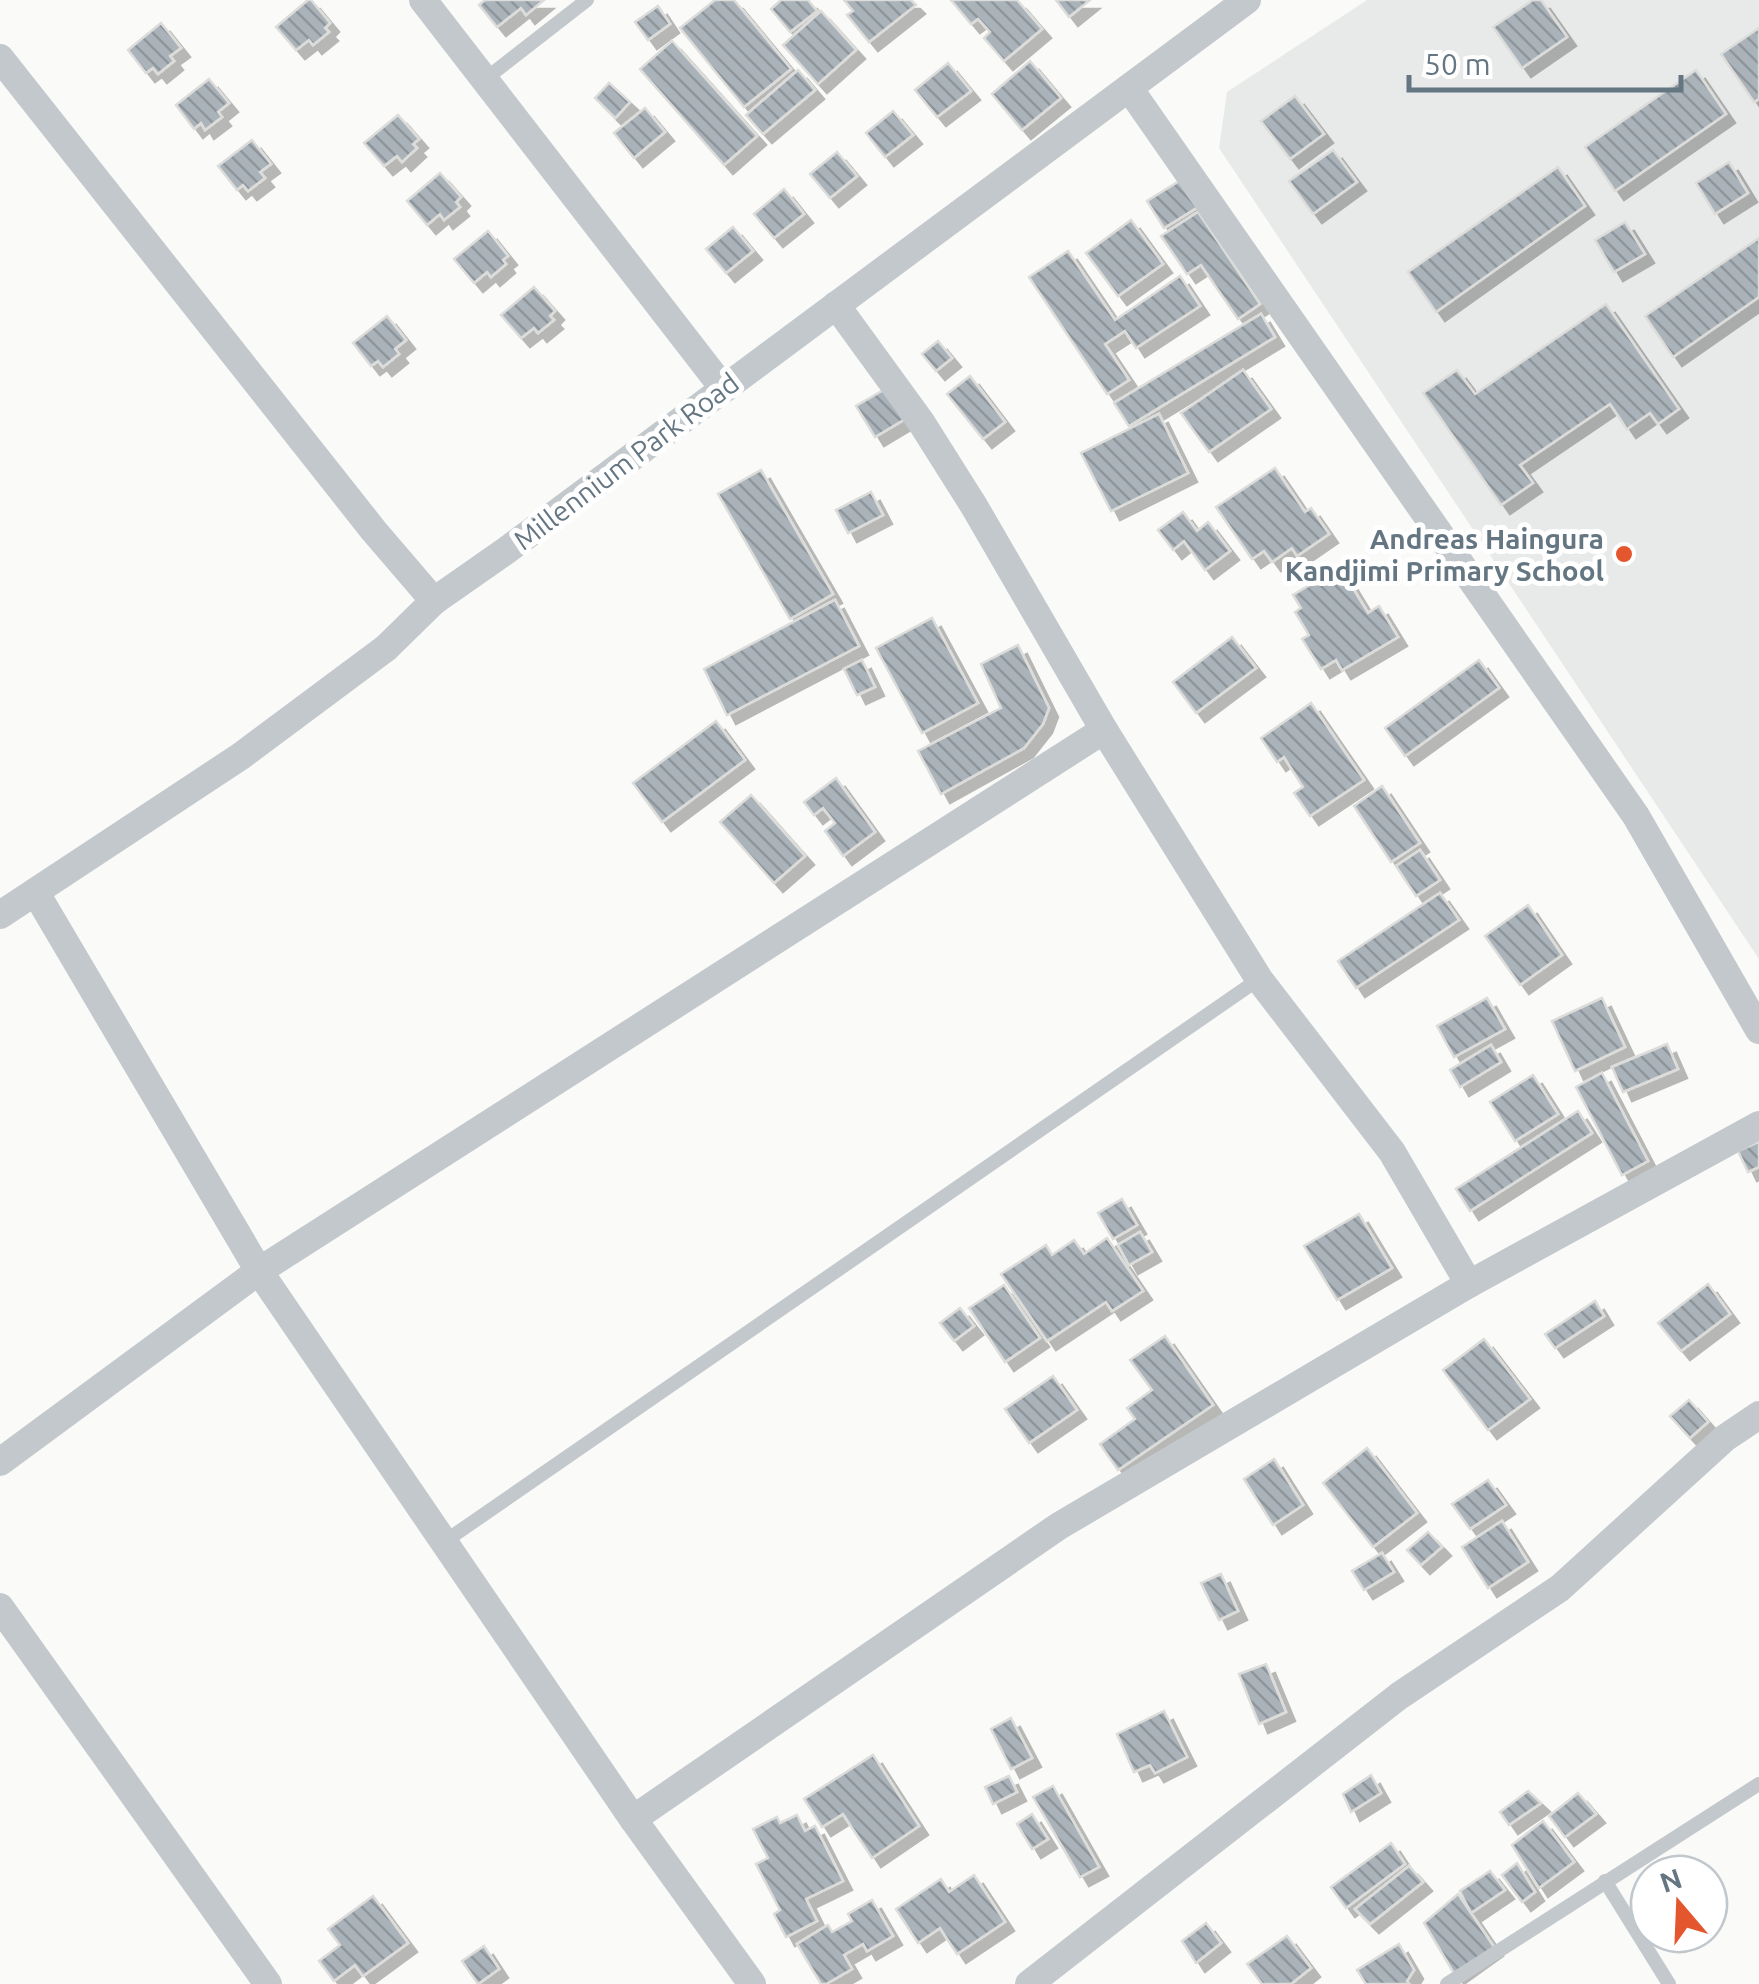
<svg xmlns="http://www.w3.org/2000/svg" width="1759" height="1984" font-family="Ubuntu,sans-serif">
<defs>
<pattern id="building-back-hatch" width="6" height="6" patternUnits="userSpaceOnUse" patternTransform="scale(2.5)"><rect width="6" height="6" fill="#aab3b9"/><path d="M-1 5l2 2M0 0l6 6M5-1l2 2" fill="none" stroke="#8e969c"/></pattern>
<filter id="shadow"><feDropShadow dx="9" dy="9" stdDeviation="0" flood-color="#0004"/></filter>
</defs>
<rect width="100%" height="100%" fill="#fafaf8"/>
<path fill="#e8e9e9" d="M1367 0H1759V959L1219 148 1227 92Z"/>
<g fill="url(#building-back-hatch)" stroke="#dcdcda" stroke-width="2.5" filter="url(#shadow)">
<path d="M308 0H311L330 23 325 28 329 32 313 45 309 40 296 50 276 27Z"/>
<path d="M485 0H544L526 15 521 8 497 27 479 5Z"/>
<path d="M715 0H734L791 69 744 107 680 28Z"/>
<path d="M781 0H808L817 11 790 32 771 9Z"/>
<path d="M844 0H911L916 5 869 42 847 15 853 11Z"/>
<path d="M951 0H1017L1042 29 1004 61 984 38 990 32 978 19 971 24Z"/>
<path d="M1056 0H1090L1069 17Z"/>
<path d="M1533 0H1541L1567 37 1522 68 1493 27Z"/>
<path d="M658 6 670 24 648 40 635 22Z"/>
<path d="M821 11 856 50 818 84 783 45Z"/>
<path d="M161 23 181 48 170 56 174 61 158 74 153 68 146 73 128 50Z"/>
<path d="M1759 28V99L1754 102 1721 54Z"/>
<path d="M672 41 757 136 724 165 640 69Z"/>
<path d="M1030 61 1061 98 1022 130 992 94Z"/>
<path d="M948 63 971 91 937 117 915 90Z"/>
<path d="M798 70 815 90 763 134 746 115Z"/>
<path d="M1696 70 1726 114 1615 191 1585 147Z"/>
<path d="M209 79 229 103 218 112 222 117 205 130 201 123 194 129 176 105Z"/>
<path d="M609 83 630 102 615 118 595 98Z"/>
<path d="M1295 96 1324 134 1290 159 1261 121Z"/>
<path d="M645 108 665 132 634 158 614 133Z"/>
<path d="M893 111 913 135 885 157 866 133Z"/>
<path d="M398 115 419 139 413 144 417 148 402 162 397 156 384 166 364 143Z"/>
<path d="M252 140 271 164 260 172 265 178 248 191 243 185 237 190 218 166Z"/>
<path d="M1333 150 1357 182 1313 214 1289 181Z"/>
<path d="M837 152 857 176 830 198 810 174Z"/>
<path d="M1729 162 1748 193 1715 214 1696 183Z"/>
<path d="M1558 167 1585 206 1436 312 1408 272Z"/>
<path d="M440 173 461 197 456 202 460 207 444 220 440 214 427 225 407 201Z"/>
<path d="M1181 180 1198 207 1164 228 1147 201Z"/>
<path d="M784 189 804 214 774 238 754 214Z"/>
<path d="M1198 212 1260 304 1238 319 1201 265 1187 274 1161 236Z"/>
<path d="M1131 220 1163 264 1118 296 1086 253Z"/>
<path d="M1625 222 1645 254 1614 272 1595 240Z"/>
<path d="M733 227 753 251 726 273 706 249Z"/>
<path d="M488 231 508 256 503 260 506 264 491 277 487 272 474 283 454 259Z"/>
<path d="M1759 238V297L1673 357 1645 316Z"/>
<path d="M1068 251 1115 320 1180 276 1200 306 1136 348 1125 331 1105 344 1129 380 1107 394 1029 277Z"/>
<path d="M534 287 555 311 550 316 554 320 538 333 534 328 521 338 501 315Z"/>
<path d="M1606 304 1679 409 1658 424 1650 413 1627 429 1610 404 1520 465 1533 483 1501 505 1423 393 1457 370 1475 394Z"/>
<path d="M1261 314 1275 337 1129 426 1114 403Z"/>
<path d="M387 316 406 340 395 349 399 354 383 367 378 361 371 366 353 343Z"/>
<path d="M938 341 952 358 936 371 922 354Z"/>
<path d="M1243 370 1271 409 1209 452 1181 413Z"/>
<path d="M970 376 1005 422 983 439 947 394Z"/>
<path d="M887 388 905 419 875 437 856 406Z"/>
<path d="M1159 414 1188 473 1111 511 1081 453Z"/>
<path d="M1275 468 1305 512 1311 508 1329 534 1297 556 1292 548 1272 562 1264 551 1252 559 1216 507Z"/>
<path d="M761 470 833 594 790 619 718 494Z"/>
<path d="M871 492 883 515 848 533 836 510Z"/>
<path d="M1183 512 1197 531 1208 522 1230 551 1205 570 1184 541 1173 550 1158 530Z"/>
<path d="M1340 567 1368 613 1379 606 1398 637 1342 670 1336 660 1321 669 1302 639 1309 635 1295 612 1301 608 1293 595Z"/>
<path d="M835 600 859 646 727 715 704 669Z"/>
<path d="M932 618 978 703 922 733 876 648Z"/>
<path d="M1232 637 1256 668 1196 713 1173 682Z"/>
<path d="M1018 645 1049 708 1043 724 1024 748 941 794 918 751 1001 708 981 664Z"/>
<path d="M862 660 875 687 857 695 844 669Z"/>
<path d="M1479 660 1499 688 1405 756 1385 728Z"/>
<path d="M1311 703 1364 780 1310 816 1294 793 1303 787 1284 757 1277 762 1261 738Z"/>
<path d="M716 721 745 760 662 822 633 783Z"/>
<path d="M836 778 875 832 843 856 825 831 835 823 823 808 814 815 804 802Z"/>
<path d="M1382 786 1420 843 1391 862 1354 806Z"/>
<path d="M751 795 805 856 774 883 720 822Z"/>
<path d="M1420 850 1440 880 1416 896 1396 866Z"/>
<path d="M1440 893 1459 920 1356 988 1338 961Z"/>
<path d="M1528 905 1562 955 1520 985 1485 936Z"/>
<path d="M1487 998 1505 1029 1454 1057 1437 1026Z"/>
<path d="M1602 998 1625 1047 1575 1071 1552 1021Z"/>
<path d="M1667 1044 1678 1069 1623 1092 1612 1067Z"/>
<path d="M1491 1045 1501 1062 1460 1087 1450 1070Z"/>
<path d="M1602 1073 1648 1161 1622 1175 1576 1087Z"/>
<path d="M1533 1075 1558 1114 1515 1141 1490 1102Z"/>
<path d="M1578 1111 1592 1133 1470 1211 1456 1189Z"/>
<path d="M1759 1142V1167L1748 1172 1738 1151Z"/>
<path d="M1122 1199 1137 1225 1113 1239 1098 1213Z"/>
<path d="M1359 1214 1392 1268 1337 1300 1304 1246Z"/>
<path d="M1140 1232 1152 1252 1129 1265 1118 1245Z"/>
<path d="M1107 1238 1143 1291 1112 1311 1106 1302 1047 1341 1001 1274 1046 1245 1052 1255 1074 1240 1084 1254Z"/>
<path d="M1708 1284 1730 1314 1681 1351 1658 1323Z"/>
<path d="M1004 1285 1040 1338 1005 1362 969 1308Z"/>
<path d="M1595 1301 1604 1316 1555 1348 1545 1334Z"/>
<path d="M960 1308 974 1326 954 1341 940 1323Z"/>
<path d="M1165 1336 1213 1405 1118 1470 1100 1444 1135 1419 1127 1408 1152 1390 1130 1360Z"/>
<path d="M1484 1339 1530 1399 1488 1430 1443 1370Z"/>
<path d="M1053 1376 1077 1410 1029 1443 1005 1409Z"/>
<path d="M1689 1400 1708 1422 1690 1438 1670 1416Z"/>
<path d="M1367 1448 1417 1513 1373 1547 1323 1483Z"/>
<path d="M1274 1459 1303 1505 1273 1525 1244 1479Z"/>
<path d="M1488 1480 1506 1505 1470 1529 1452 1504Z"/>
<path d="M1502 1521 1528 1562 1488 1588 1462 1547Z"/>
<path d="M1428 1532 1442 1547 1421 1565 1407 1550Z"/>
<path d="M1382 1553 1394 1572 1364 1590 1352 1571Z"/>
<path d="M1221 1574 1238 1611 1219 1620 1201 1583Z"/>
<path d="M1266 1664 1286 1712 1259 1724 1239 1674Z"/>
<path d="M1164 1711 1187 1757 1155 1773 1150 1765 1134 1772 1117 1734Z"/>
<path d="M1011 1718 1032 1758 1011 1769 991 1729Z"/>
<path d="M873 1755 919 1826 872 1858 843 1814 822 1827 804 1799Z"/>
<path d="M1371 1775 1381 1793 1351 1812 1343 1794Z"/>
<path d="M1009 1776 1017 1792 993 1804 985 1787Z"/>
<path d="M1053 1786 1099 1867 1080 1877 1033 1797Z"/>
<path d="M1528 1791 1541 1803 1509 1825 1500 1812Z"/>
<path d="M1578 1793 1596 1814 1565 1837 1549 1816Z"/>
<path d="M1032 1814 1048 1839 1032 1849 1017 1824Z"/>
<path d="M797 1815 805 1831 815 1826 843 1881 806 1899 817 1921 786 1937 774 1914 780 1910 756 1864 768 1858 753 1829 777 1817 780 1823Z"/>
<path d="M1543 1821 1574 1862 1539 1888 1512 1845Z"/>
<path d="M1391 1843 1405 1864 1346 1908 1331 1887Z"/>
<path d="M1517 1863 1535 1892 1522 1902 1502 1875Z"/>
<path d="M1409 1866 1423 1882 1370 1924 1355 1909Z"/>
<path d="M1490 1871 1505 1890 1471 1913 1460 1891Z"/>
<path d="M974 1875 1005 1922 957 1954 940 1928 918 1943 896 1909 941 1879 949 1892Z"/>
<path d="M1458 1894 1494 1947 1455 1975 1424 1923Z"/>
<path d="M373 1896 408 1943 363 1976 355 1965 334 1981 319 1961 340 1945 328 1929Z"/>
<path d="M872 1900 893 1936 867 1951 863 1944 844 1955 852 1969 826 1984H821L797 1944 828 1925 832 1932 852 1921 848 1914Z"/>
<path d="M1206 1923 1221 1943 1196 1963 1182 1941Z"/>
<path d="M1287 1936 1311 1968 1291 1984H1262L1247 1964Z"/>
<path d="M1399 1944 1414 1970 1407 1981 1409 1984H1366L1357 1970Z"/>
<path d="M484 1946 499 1969 478 1984 462 1961Z"/>
</g>
<g fill="none" stroke-linecap="round" stroke-linejoin="round">
<g stroke="#c3c8cc" stroke-width="14">
<path d="M484 80 587 0"/>
<path d="M444 1542 1259 979"/>
<path d="M1605 1881 1669 1984"/>
<path d="M1447 1984 1759 1784"/>
</g>
<g stroke="#c3c8cc" stroke-width="28">
<path d="M423 0 724 389"/>
<path d="M0 58 374 531 434 601"/>
<path d="M1129 88 1636 816 1759 1030"/>
<path d="M836 305 921 422 974 506 1104 730 1259 979 1392 1152 1469 1284"/>
<path d="M36 893 259 1271 633 1819 752 1984"/>
<path d="M0 915 241 756 386 648 434 601 507 550 1247 0"/>
<path d="M0 1462 259 1271 1104 730"/>
<path d="M0 1607 268 1984"/>
<path d="M633 1819 1059 1526 1469 1284 1759 1125"/>
<path d="M1029 1984 1399 1696 1560 1588 1725 1438 1759 1415"/>
</g>
</g>
<circle fill="#e4572e" stroke="#fff" stroke-width="4" cx="1624" cy="554" r="10"/>
<g text-anchor="middle" dominant-baseline="central" stroke-width="10" stroke-linejoin="round" paint-order="stroke">
<g font-size="28" fill="#657683" stroke="#fff">
<text transform="translate(626 461) rotate(-37)">Millennium Park Road</text>
</g>
<g font-size="28" font-weight="bold" fill="#657683" stroke="#fff" text-anchor="end">
<text x="1604" y="538">Andreas Haingura<tspan x="1604" dy="32">Kandjimi Primary School</tspan></text>
</g>
</g>
<g transform="translate(1679 1904) rotate(341)"><circle r="48" fill="#ffffff" stroke="#c1c8cd" stroke-width="2.5"/>
<path d="M0-8L18 38L0 25L-18 38Z" fill="#e4572e"/>
<text y="-15" font-size="28" font-weight="bold" text-anchor="middle" fill="#657683">N</text>
</g>
<path d="M1409 75v15h272v-15" fill="none" stroke="#657683" stroke-width="5"/>
<text x="1424" y="75" font-size="30" fill="#657683" stroke="#ffffff" stroke-width="8" paint-order="stroke">50 m</text>
</svg>
